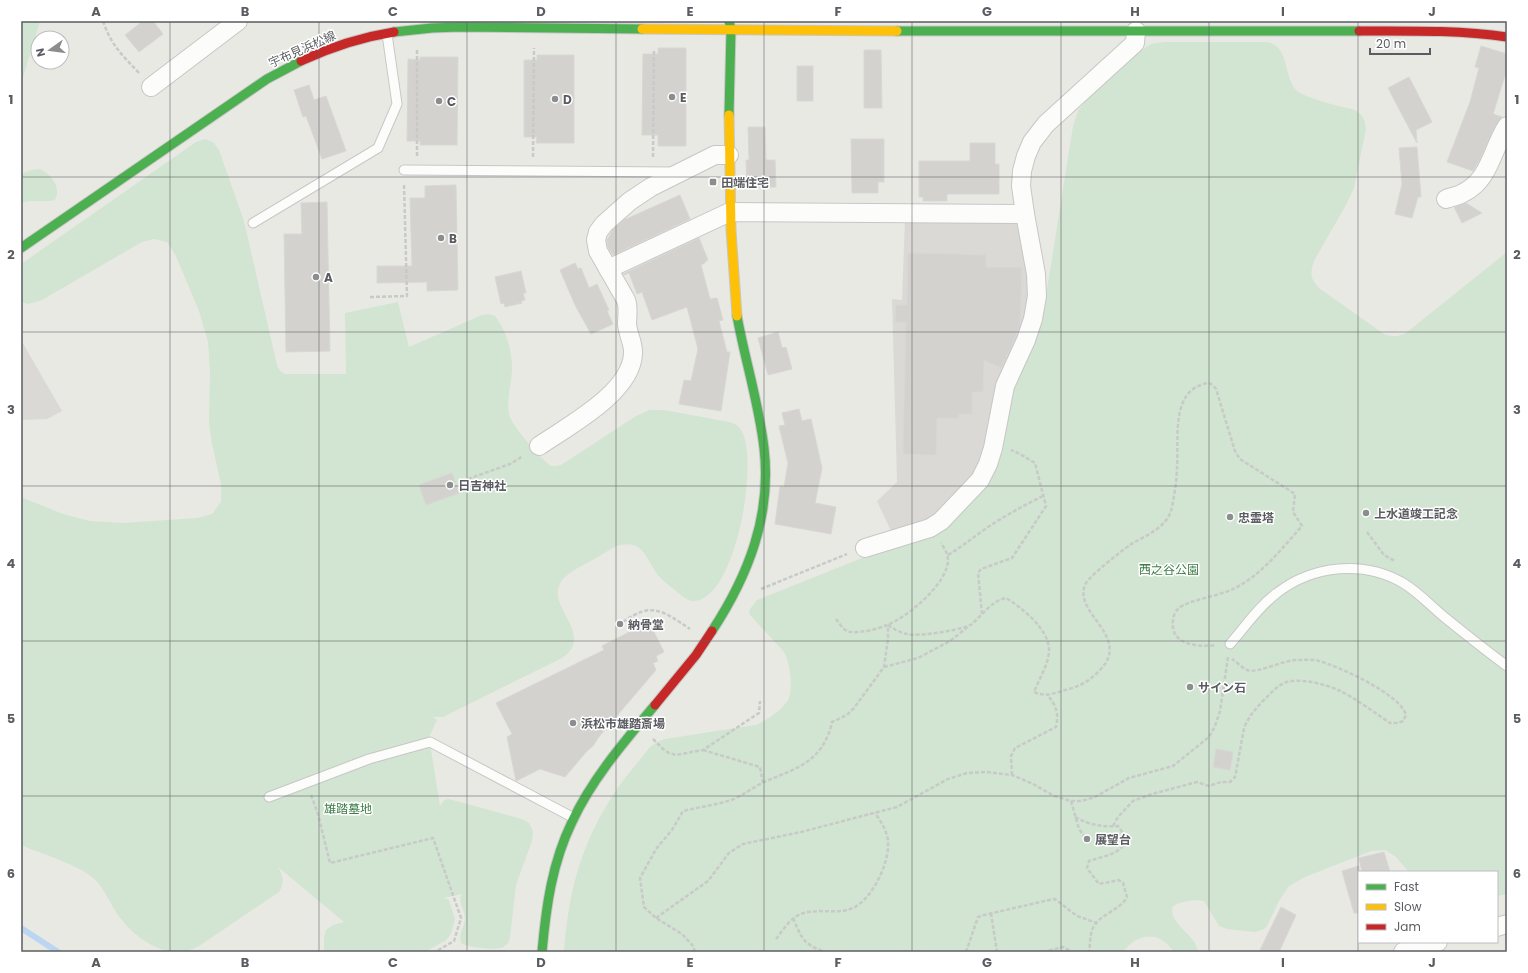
<svg xmlns="http://www.w3.org/2000/svg" width="1528" height="973" font-family="Poppins,'Noto Sans JP',sans-serif">
<rect width="100%" height="100%" fill="#e9e9e4"/>
<g fill="#dad9d5">
<path d="M905 219 1017 221 1027 275 1028 296 1025 317 1018 337 996 383 984 445 980 461 972 475 935 513 926 520 891 531 877 501 897 482 892 299 902 300Z"/>
<path d="M21 340 62 411 47 419 21 420Z"/>
</g>
<g fill="#d2e4d2">
<path d="M21 21H40L21 84Z"/>
<path d="M1165 42H1267C1290 47 1283 75 1296 90 1303 98 1343 107 1355 110 1363 115 1365 120 1366 129L1354 188 1347 203 1314 261C1310 274 1310 278 1319 288L1384 334C1393 337 1398 337 1406 333L1507 252V894L1497 896V872H1409L1396 857 1385 850 1371 851 1305 877 1289 886 1279 901 1267 926 1264 929 1255 932 1227 929 1219 926 1204 901C1194 899 1182 901 1173 906 1168 921 1188 931 1195 943 1196 945 1197 949 1198 952H1174C1170 947 1166 942 1160 939 1146 932 1131 941 1123 952H564C568 895 580 847 611 798 622 780 637 764 650 747L657 742 665 739 755 725C765 722 785 708 789 698 793 686 790 663 784 652L749 614 750 609 757 600 867 556 934 536 947 527 987 485 996 468 1002 450 1013 389 1034 344 1042 321 1073 126 1078 111 1088 98 1140 51 1151 44Z"/>
<path d="M205 139 213 142 219 150 244 221 277 365 280 371 285 374H346L345 313 398 302 409 347 482 315 489 314 495 316C506 330 512 350 512 368 512 383 506 399 509 414 510 424 542 460 551 466H556L561 465 636 416 650 410H664L729 422C734 423 738 425 741 430 760 459 736 598 695 601 688 602 683 596 677 592 670 586 663 581 657 574 651 566 646 552 638 547 632 543 623 544 617 546 610 549 603 554 596 558 588 563 578 567 570 573 539 595 577 619 574 641 573 649 568 654 562 658L443 717H433L437 720 429 737 440 806 444 800 449 799 522 819 529 823 533 831 532 841 516 885 510 937C509 942 507 945 503 947 496 951 469 947 462 944 457 935 465 927 465 918 465 909 457 902 462 894L444 898 449 900 455 919 451 934 446 940 425 952H324V938L326 930 333 925 344 922 278 867C283 876 285 882 279 892L199 946C191 950 183 953 175 952 151 950 128 931 116 912 109 901 102 884 91 876 71 862 44 855 21 845V497L63 514 90 521 122 523 198 518 212 514 221 502V484L212 444 209 423 210 371 208 342 199 311 175 254 167 242 154 239 142 242 42 300 28 304 21 302V264L196 142Z"/>
<path d="M39 169C51 173 62 188 55 200 43 203 32 199 21 203V174L31 170Z"/>
</g>
<g fill="none" stroke-linecap="round" stroke-linejoin="round">
<path stroke="#bcd5f0" stroke-width="6" d="M21 928 58 952"/>
</g>
<g fill="#d3d2cf" stroke="#d8d7d4">
<path d="M143 21H153L163 34 139 52 125 35Z"/>
<path d="M1481 46 1507 54V69L1493 114 1502 117 1493 130 1480 159 1473 171 1447 162 1470 102 1479 68 1475 67Z"/>
<path d="M658 48H686V146H658V135H642L643 54H658Z"/>
<path d="M864 50H881L882 108H864Z"/>
<path d="M537 55H574V143H536L537 137H524V60H537Z"/>
<path d="M420 57H458L457 145H420V141H407L408 59 420 60Z"/>
<rect x="797" y="66" width="16" height="35"/>
<path d="M1409 77 1432 122 1416 130 1417 143 1388 88Z"/>
<path d="M309 85 314 100 326 96 346 151 322 159 306 116 303 117 294 90Z"/>
<path d="M748 127H765L766 160H775L776 187 747 188 746 160H749Z"/>
<path d="M851 139H884V182H878V193H852Z"/>
<path d="M970 143H995V164H999V194H947V201H923V197H919V161H970Z"/>
<path d="M1417 147 1421 197H1418L1412 218 1395 214 1402 184 1399 148Z"/>
<path d="M456 185 458 290 427 291V282L377 283V266H412L410 198H425V186Z"/>
<path d="M680 195 690 219 613 255 608 247 607 240 612 231 624 220Z"/>
<path d="M327 202 330 351 286 352 284 234H302L301 203Z"/>
<path d="M1466 203 1482 213 1462 223 1454 207Z"/>
<path d="M699 238 708 260 706 261V262L701 265 710 299 717 298 723 320 719 321 727 352H730L721 411 679 404 684 380 691 381 698 349 687 307 652 320 642 292 637 294 629 273 624 275 623 274Z"/>
<path d="M908 253 986 255V267H1022L1020 325 1012 345 1001 368 984 360 983 392H972V414H959V418H937L936 455 903 454 906 322H895L896 305H907Z"/>
<path d="M575 263 578 269 581 268 589 288 597 284 609 310 607 311 613 324 591 334 575 305 560 270Z"/>
<path d="M521 271 526 293H523L525 300 521 301 522 303 505 307 504 303 501 304 495 277Z"/>
<path d="M778 332 782 348 786 347 792 369 768 375 758 338Z"/>
<path d="M799 409 802 421 811 419 822 468 815 503 836 507 831 534 775 524 780 486 784 487 788 463 779 426 785 425 782 413Z"/>
<path d="M452 473 459 493 426 505 419 485Z"/>
<path d="M649 622 664 652 656 656 658 661 653 663 656 670 598 738 593 746 587 751 565 777 540 769 516 781 507 737 512 734 496 703 604 650 602 646Z"/>
<path d="M1216 749 1233 752 1230 770 1213 767Z"/>
<path d="M1384 852 1390 872H1362L1359 858Z"/>
<path d="M1359 866V913H1354L1342 871Z"/>
<path d="M1281 907 1296 915 1279 952H1259Z"/>
</g>
<g fill="none" stroke-linecap="round" stroke-linejoin="round">
<defs>
<g id="lane">
<path d="M404 170 672 172"/>
<path d="M253 223 378 148 397 104 387 34"/>
<path d="M1230 644C1245 627 1259 606 1277 593 1313 565 1364 560 1403 583 1418 592 1430 605 1443 616 1464 633 1485 650 1507 666"/>
<path d="M269 797 369 759 430 742 574 818"/>
</g>
<g id="street">
<path d="M151 87 238 21"/>
<path d="M1446 199C1451 197 1458 196 1463 193 1490 180 1492 149 1507 126"/>
<path d="M608 269 730 212 1025 214"/>
<path d="M539 446C568 426 631 393 633 354 634 344 628 335 627 324 627 316 629 308 626 300L598 251 596 240 598 232 604 224 630 201 651 187 715 155H729"/>
<path d="M865 548 930 528 941 521 980 480 988 464 993 448 1005 386 1026 340 1033 319 1037 296 1036 274 1025 214 1021 186 1022 171 1026 156 1032 142 1046 124 1135 43 1136 31"/>
<path d="M1497 927 1507 924"/>
<path d="M1403 952 1438 942"/>
</g>
<g id="fast">
<path d="M729 21 731 29 729 115"/>
<path d="M897 31H1359"/>
<path d="M394 32 432 28 459 27 642 29"/>
<path d="M21 248 267 79 301 61"/>
<path d="M712 631C748 576 772 516 764 448 759 404 745 360 737 316"/>
<path d="M542 952C546 907 552 863 572 822 592 779 624 742 655 705"/>
</g>
<g id="slow">
<path d="M642 29 897 31"/>
<path d="M729 115 731 230 737 316"/>
</g>
<g id="jam">
<path d="M1359 31C1408 31 1458 30 1507 37"/>
<path d="M301 61C331 47 362 37 394 32"/>
<path d="M655 705 696 655 712 631"/>
</g>
</defs>
<use href="#lane" stroke="#c6c7c6" stroke-width="11"/>
<use href="#street" stroke="#c6c7c6" stroke-width="20"/>
<use href="#fast" stroke="#c7c7c7" stroke-width="11"/>
<use href="#slow" stroke="#c7c7c7" stroke-width="11"/>
<use href="#jam" stroke="#c7c7c7" stroke-width="11"/>
<g stroke="#c7cac8" stroke-width="2.5" stroke-dasharray="4 2" stroke-linecap="butt">
<path d="M103 21C111 45 122 55 139 73"/>
<path d="M417 156V49"/>
<path d="M533 157 534 48"/>
<path d="M653 157 654 50"/>
<path d="M370 297 407 296 404 184"/>
<path d="M468 479 510 464 523 456"/>
<path d="M1367 532 1384 555 1395 561"/>
<path d="M948 555C963 546 976 535 991 525 1008 514 1025 505 1043 496"/>
<path d="M761 589 847 554"/>
<path d="M982 614 978 573 981 569 1012 558 1046 506 1035 463 1020 454 1011 450"/>
<path d="M836 619C840 624 844 632 851 632 862 633 878 629 887 625 908 617 948 583 948 560 948 553 944 548 941 543"/>
<path d="M623 622C652 601 663 611 690 629"/>
<path d="M888 625C894 629 900 633 907 634 918 637 963 630 972 624 982 615 993 600 1006 598 1022 608 1049 629 1049 650 1049 664 1039 679 1034 692 1046 698 1057 692 1069 689 1081 686 1092 679 1100 670 1133 636 1070 612 1086 583 1092 574 1120 552 1130 545 1144 536 1165 529 1171 511 1174 499 1177 479 1177 466 1179 441 1171 395 1201 385 1208 382 1211 382 1216 389L1235 451 1240 459 1295 494 1293 512 1302 526C1282 548 1261 576 1233 589 1219 596 1189 600 1179 608 1175 611 1173 617 1173 621 1170 646 1199 647 1216 645"/>
<path d="M884 667 918 658 950 641 969 626"/>
<path d="M653 739 663 749 669 753 676 755 703 750 759 713 760 701"/>
<path d="M703 750 760 767 763 783"/>
<path d="M1012 775 1011 756 1015 748 1056 727C1059 714 1056 704 1047 695"/>
<path d="M311 795 318 814 330 863 433 838 461 918 454 941 435 952"/>
<path d="M1071 801 1079 829 1084 836"/>
<path d="M1075 817C1090 825 1101 827 1118 826 1138 851 1107 855 1089 861L1087 868 1099 884 1119 880 1123 883 1127 897C1120 911 1098 914 1092 930 1090 936 1090 945 1089 952"/>
<path d="M1113 826 1118 817 1133 801 1152 794 1197 782 1209 786 1221 782H1230L1235 777 1236 772 1244 728C1249 716 1256 708 1265 699 1271 693 1277 686 1284 683 1298 677 1325 684 1338 690 1354 697 1375 713 1390 723H1398L1403 721 1406 715C1400 694 1340 667 1319 661 1313 659 1305 660 1298 660 1285 659 1258 674 1247 670 1242 668 1237 662 1232 659"/>
<path d="M991 913 997 952"/>
<path d="M656 918 708 881 729 853 743 844 801 832 897 807 948 779 967 773 987 772 1012 775 1033 784 1054 796 1071 801H1081L1095 797 1129 778 1173 766 1209 737 1215 726 1220 711 1228 657"/>
<path d="M793 918C802 939 803 944 825 952"/>
<path d="M776 939C781 933 787 923 794 918 811 905 834 916 853 908 871 900 888 866 888 846 889 834 882 823 875 813"/>
<path d="M694 952V947L682 934 656 918 644 907 640 878 656 849 672 830 683 811C699 807 716 805 731 800 743 796 753 787 764 782 797 768 823 762 832 722L847 715 854 708 884 667 888 639V625"/>
<path d="M966 952 978 917 984 915 1049 900 1055 899 1077 916 1097 923"/>
<path d="M1043 952 1063 947 1072 952"/>
</g>
<use href="#lane" stroke="#fcfcfb" stroke-width="9"/>
<use href="#street" stroke="#fcfcfb" stroke-width="18"/>
<use href="#fast" stroke="#4caf50" stroke-width="9"/>
<use href="#slow" stroke="#ffc107" stroke-width="9"/>
<use href="#jam" stroke="#c62828" stroke-width="9"/>
</g>
<path fill="none" stroke="#5a5c61" stroke-width="1" stroke-opacity="0.55" d="M170 21V952M319 21V952M467 21V952M616 21V952M764 21V952M912 21V952M1061 21V952M1209 21V952M1358 21V952M21 177H1507M21 332H1507M21 486H1507M21 641H1507M21 796H1507"/>
<g fill="#8c8d8f" stroke="#fff" stroke-width="1.5">
<circle cx="672" cy="97" r="4"/>
<circle cx="555" cy="99" r="4"/>
<circle cx="439" cy="101" r="4"/>
<rect x="709" y="178" width="8" height="8" rx="2"/>
<circle cx="441" cy="238" r="4"/>
<circle cx="316" cy="277" r="4"/>
<circle cx="450" cy="485" r="4"/>
<circle cx="1366" cy="513" r="4"/>
<circle cx="1230" cy="517" r="4"/>
<circle cx="620" cy="624" r="4"/>
<circle cx="1190" cy="687" r="4"/>
<circle cx="573" cy="723" r="4"/>
<circle cx="1087" cy="839" r="4"/>
</g>
<g text-anchor="middle" dominant-baseline="central" stroke-width="3" stroke-linejoin="round" paint-order="stroke">
<g font-size="12" fill="#5a5c61" stroke="#fff">
<text transform="translate(302 49) rotate(-24)">宇布見浜松線</text>
</g>
<g font-size="12" font-weight="bold" fill="#5a5c61" stroke="#fff" text-anchor="start">
<text x="680" y="97">E</text>
<text x="563" y="99">D</text>
<text x="447" y="101">C</text>
<text x="721" y="182">田端住宅</text>
<text x="449" y="238">B</text>
<text x="324" y="277">A</text>
<text x="458" y="485">日吉神社</text>
<text x="1374" y="513">上水道竣工記念</text>
<text x="1238" y="517">忠霊塔</text>
<text x="628" y="624">納骨堂</text>
<text x="1198" y="687">サイン石</text>
<text x="581" y="723">浜松市雄踏斎場</text>
<text x="1095" y="839">展望台</text>
</g>
<g font-size="12" fill="#3d7d45" stroke="#fff">
<text x="1169" y="569">西之谷公園</text>
<text x="348" y="808">雄踏墓地</text>
</g>
</g>
<rect width="1528" height="973" fill="none" stroke="#ffffff" stroke-width="44"/>
<rect x="1358" y="871" width="140" height="72" fill="#ffffff" stroke="#bdbec0"/>
<rect x="1366" y="884" width="20" height="6" fill="#4caf50" stroke="#bdbec0"/>
<text x="1394" y="891" font-size="12" fill="#5a5c61">Fast</text>
<rect x="1366" y="904" width="20" height="6" fill="#ffc107" stroke="#bdbec0"/>
<text x="1394" y="911" font-size="12" fill="#5a5c61">Slow</text>
<rect x="1366" y="924" width="20" height="6" fill="#c62828" stroke="#bdbec0"/>
<text x="1394" y="931" font-size="12" fill="#5a5c61">Jam</text>
<g transform="translate(50 50) rotate(256)"><circle r="19" fill="#ffffff" stroke="#bdbec0"/>
<path d="M0-3L7 15L0 10L-7 15Z" fill="#8c8d8f"/>
<text y="-6" font-size="11" font-weight="bold" text-anchor="middle" fill="#5a5c61">N</text>
</g>
<path d="M1370 48v6h60v-6" fill="none" stroke="#5a5c61" stroke-width="2"/>
<text x="1376" y="48" font-size="12" fill="#5a5c61" stroke="#ffffff" stroke-width="3" paint-order="stroke">20 m</text>
<rect x="22" y="22" width="1484" height="929" fill="none" stroke="#5a5c61" stroke-width="1.5"/>
<g font-size="13" text-anchor="middle" font-weight="bold" fill="#5a5c61">
<text x="96" y="16">A</text>
<text x="245" y="16">B</text>
<text x="393" y="16">C</text>
<text x="541" y="16">D</text>
<text x="690" y="16">E</text>
<text x="838" y="16">F</text>
<text x="987" y="16">G</text>
<text x="1135" y="16">H</text>
<text x="1283" y="16">I</text>
<text x="1432" y="16">J</text>
<text x="11" y="104">1</text>
<text x="1517" y="104">1</text>
<text x="11" y="259">2</text>
<text x="1517" y="259">2</text>
<text x="11" y="414">3</text>
<text x="1517" y="414">3</text>
<text x="11" y="568">4</text>
<text x="1517" y="568">4</text>
<text x="11" y="723">5</text>
<text x="1517" y="723">5</text>
<text x="11" y="878">6</text>
<text x="1517" y="878">6</text>
<text x="96" y="967">A</text>
<text x="245" y="967">B</text>
<text x="393" y="967">C</text>
<text x="541" y="967">D</text>
<text x="690" y="967">E</text>
<text x="838" y="967">F</text>
<text x="987" y="967">G</text>
<text x="1135" y="967">H</text>
<text x="1283" y="967">I</text>
<text x="1432" y="967">J</text>
</g>
</svg>
